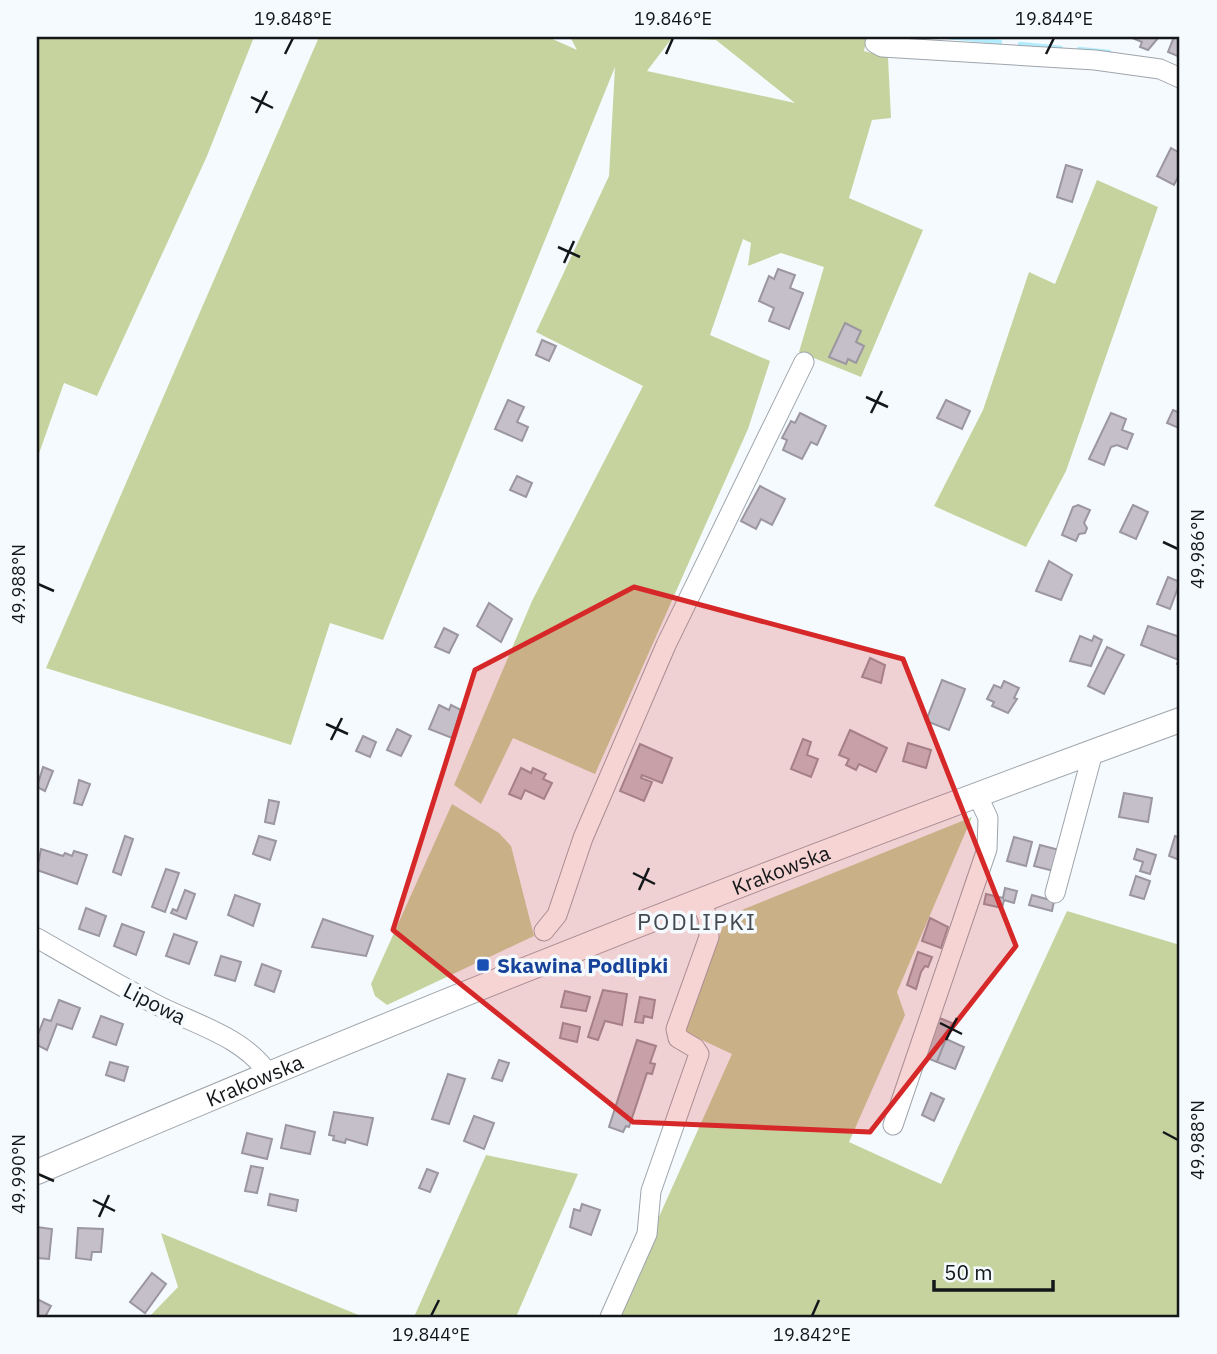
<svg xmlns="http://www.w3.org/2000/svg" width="1217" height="1354" font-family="'IBM Plex Sans',sans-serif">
<rect width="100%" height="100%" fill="#f5fafe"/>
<g fill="#c7d39f" fill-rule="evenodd">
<path d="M37 37H254L207 156 97 396 64 383 37 459Z"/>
<path d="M319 37H548L577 50 570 37H867L864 51 888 57 891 118 872 120 849 198 923 230 861 377 799 352 824 267 781 253 748 266 751 243 743 239 710 335 770 361 748 429 595 774 513 738 481 804 454 785 532 601 643 386 536 332 609 176 615 67 383 640 330 623 291 745 46 668ZM672 38 716 40 795 103 647 71Z"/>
<path d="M1097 180 1158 207 1066 471 1026 547 934 506 983 410 1029 272 1055 284Z"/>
<path d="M452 804 499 833 511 846 534 936 387 1005 375 996 371 984Z"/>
<path d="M972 817 897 992 905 1015 849 1142 941 1184 1067 911 1180 945V1317H614L732 1054 687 1033 686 1022 727 916Z"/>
<path d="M486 1155 578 1174 516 1317H414Z"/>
<path d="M161 1233 356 1314 364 1317H149L178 1287Z"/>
</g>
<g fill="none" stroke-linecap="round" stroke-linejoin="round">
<g stroke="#b3ecfc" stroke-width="4.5">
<path d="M948 37 1000 42"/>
<path d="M1020 44 1061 48"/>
<path d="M1079 49 1109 52"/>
</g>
</g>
<g fill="#c4bfc8" stroke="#9b969f" stroke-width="2">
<path d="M1130 37H1159L1148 50 1140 47 1142 42Z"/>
<path d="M1174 37H1180V57L1168 52Z"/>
<path d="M1171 148 1180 153V173L1174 185 1157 176Z"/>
<path d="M1066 165 1082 170 1072 202 1057 197Z"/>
<path d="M778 269 795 275 790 288 803 293 789 329 769 321 774 308 759 301 769 276 774 279Z"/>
<path d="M845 323 861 331 856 342 864 346 856 363 848 359 846 364 829 357Z"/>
<path d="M542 340 556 346 549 361 536 355Z"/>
<path d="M508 400 524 407 517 422 528 427 522 441 495 429Z"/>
<path d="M946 400 970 411 962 429 937 418Z"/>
<path d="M1173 410 1180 413 1179 428 1167 423Z"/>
<path d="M800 413 826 426 817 445 811 442 802 459 783 450 787 440 782 438 791 421 795 423Z"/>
<path d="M1111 413 1126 419 1122 430 1133 434 1127 449 1117 445 1111 447 1104 465 1089 459Z"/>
<path d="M517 476 532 483 526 497 510 490Z"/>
<path d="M760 486 785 499 772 525 761 519 756 529 741 521Z"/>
<path d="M1078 505 1090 510 1084 523 1087 528 1085 533 1079 534 1076 541 1062 535 1073 507Z"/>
<path d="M1133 505 1148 512 1136 539 1120 532Z"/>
<path d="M1049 561 1072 575 1061 600 1036 591Z"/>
<path d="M1168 577 1180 582 1170 609 1157 604Z"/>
<path d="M489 603 512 619 501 642 477 626Z"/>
<path d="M1148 626 1180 637V666L1177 664 1179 660 1141 645Z"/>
<path d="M444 628 458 635 449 653 435 647Z"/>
<path d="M1080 636 1092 641 1094 636 1102 640 1091 666 1070 661Z"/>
<path d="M1107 647 1124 655 1104 694 1088 686Z"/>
<path d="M870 658 885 665 881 683 862 677Z"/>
<path d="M942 680 965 689 949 730 926 721Z"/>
<path d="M1004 681 1019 688 1014 698 1017 699 1008 713 992 706 994 702 987 699 994 685 1001 688Z"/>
<path d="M439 705 449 710 451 705 461 710 452 738 429 729Z"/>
<path d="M397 729 411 736 401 756 387 750Z"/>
<path d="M850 730 887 748 876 772 859 764 856 770 846 765 849 759 839 755Z"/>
<path d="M363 736 376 742 370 757 356 751Z"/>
<path d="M803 739 811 742 807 755 818 759 811 777 791 769Z"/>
<path d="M908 743 931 750 926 768 903 761Z"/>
<path d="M640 744 672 758 662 783 642 775 641 778 652 782 644 801 620 791Z"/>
<path d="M43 767 53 771 45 791 37 787Z"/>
<path d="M521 768 531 773 533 768 546 774 543 779 552 783 544 799 525 790 521 799 509 794Z"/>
<path d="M79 780 90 784 82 805 74 803Z"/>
<path d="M1124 793 1152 798 1148 822 1119 817Z"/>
<path d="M269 800 279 802 274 824 265 822Z"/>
<path d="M125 836 133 839 121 875 113 872Z"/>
<path d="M259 836 276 841 270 860 253 854Z"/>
<path d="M1175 836 1180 838V860L1169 856Z"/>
<path d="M1014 837 1032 842 1026 866 1007 861Z"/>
<path d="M1040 845 1063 851 1058 872 1034 866Z"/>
<path d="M41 849 63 856 65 853 72 856 74 851 87 855 77 884 37 870Z"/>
<path d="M1137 849 1156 855 1150 874 1140 871 1143 862 1134 859Z"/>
<path d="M166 869 179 873 165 912 152 907Z"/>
<path d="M1136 876 1150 881 1144 899 1130 895Z"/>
<path d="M1005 888 1017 891 1014 903 1004 900 1002 908 984 904 986 894 1003 898Z"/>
<path d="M185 890 195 894 186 919 171 913 173 909 177 911Z"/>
<path d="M235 895 260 904 253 926 228 915Z"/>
<path d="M1032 895 1054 901 1052 911 1029 905Z"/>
<path d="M86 908 106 916 99 936 79 929Z"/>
<path d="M930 918 948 927 941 948 922 941Z"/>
<path d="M323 919 373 936 366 956 312 947Z"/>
<path d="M122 924 144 932 136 955 114 946Z"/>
<path d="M174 934 197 942 189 964 166 956Z"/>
<path d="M918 952 932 957 928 967 925 966 921 972 916 989 907 985Z"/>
<path d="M221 956 241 962 235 981 215 975Z"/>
<path d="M262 964 281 971 274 992 255 985Z"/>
<path d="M603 990 627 994 622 1025 605 1021 598 1040 588 1037Z"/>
<path d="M565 991 590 997 586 1011 561 1007Z"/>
<path d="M640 997 655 1000 652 1018 644 1016 643 1023 635 1022Z"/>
<path d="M59 1000 80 1008 72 1029 57 1024 47 1050 37 1045V1037L44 1019 51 1021Z"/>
<path d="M101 1016 123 1024 116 1045 93 1037Z"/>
<path d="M937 1017 952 1023 937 1062 922 1056Z"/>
<path d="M563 1023 580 1027 577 1042 560 1038Z"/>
<path d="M946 1039 964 1047 955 1069 937 1062Z"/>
<path d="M637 1040 656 1046 650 1063 655 1064 652 1074 647 1073 629 1127 626 1126 623 1132 609 1127Z"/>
<path d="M499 1060 509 1063 502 1081 492 1078Z"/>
<path d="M110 1062 128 1067 124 1081 106 1075Z"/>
<path d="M448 1074 465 1079 449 1124 432 1119Z"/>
<path d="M931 1093 944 1099 934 1121 922 1115Z"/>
<path d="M334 1112 373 1118 367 1145 346 1139 345 1143 333 1140 334 1136 329 1135Z"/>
<path d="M474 1116 494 1123 484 1149 464 1141Z"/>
<path d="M286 1125 315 1132 310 1154 281 1148Z"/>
<path d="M247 1133 272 1139 267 1159 242 1153Z"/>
<path d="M251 1166 263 1168 257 1193 245 1191Z"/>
<path d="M427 1169 438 1173 430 1192 419 1188Z"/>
<path d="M270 1194 298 1200 296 1211 268 1205Z"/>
<path d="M582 1204 600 1210 591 1235 570 1227 574 1209 580 1211Z"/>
<path d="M37 1227 52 1229 49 1259 37 1258Z"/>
<path d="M78 1228 103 1229 101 1252H92L91 1260 76 1258Z"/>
<path d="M152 1273 166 1284 145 1313 130 1302Z"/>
<path d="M37 1299 51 1306 45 1317H37Z"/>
</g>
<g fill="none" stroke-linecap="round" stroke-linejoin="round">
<defs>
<g id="minor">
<path d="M877 37 875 43 882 47 1095 60 1160 69 1180 78"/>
<path d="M1055 893 1093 752"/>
<path d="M544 931 557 915 583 838 666 645 804 362"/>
<path d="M37 938C77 961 118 985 159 1006 197 1025 243 1037 268 1073"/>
<path d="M893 1125 987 849 988 818 977 794"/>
<path d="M610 1317 647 1234 651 1191 699 1054 695 1048 678 1038 676 1029 709 937 708 918 700 899"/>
</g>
<g id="major">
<path id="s1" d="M37 1172C414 1010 795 860 1180 720"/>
</g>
</defs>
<use href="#minor" stroke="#9ea5ac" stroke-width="21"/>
<use href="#major" stroke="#9ea5ac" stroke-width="26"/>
<use href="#minor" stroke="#fff" stroke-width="19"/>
<use href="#major" stroke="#fff" stroke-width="24"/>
</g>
<path fill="#d62828" fill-opacity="0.2" stroke="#d62828" stroke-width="5" stroke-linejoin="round" d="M634 587 903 659 1016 946 870 1132 633 1122 393 930 475 670Z"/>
<path fill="none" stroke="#141719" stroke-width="2.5" d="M285 54 293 38M666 54 673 38M1046 54 1054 38M251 97 273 108M256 113 267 91M558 247 580 257M564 263 574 241M866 397 888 407M871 413 882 391M1163 542 1178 549M38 584 54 591M326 724 348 734M331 740 342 718M633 873 655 884M639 890 649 868M940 1023 962 1034M946 1040 957 1018M1163 1132 1178 1140M38 1174 54 1181M93 1200 115 1211M99 1217 109 1195M431 1316 439 1300M812 1316 819 1300"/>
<rect fill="#1a4fb4" stroke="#f5fafe" stroke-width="2.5" x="476" y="958" width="14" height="14" rx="3.5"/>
<g text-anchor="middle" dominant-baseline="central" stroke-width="7" stroke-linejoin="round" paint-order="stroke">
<g font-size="21" fill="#141719" stroke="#f5fafe">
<text stroke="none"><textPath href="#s1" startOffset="803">Krakowska</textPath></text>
<text transform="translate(155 1003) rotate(27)">Lipowa</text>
<text stroke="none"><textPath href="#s1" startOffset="236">Krakowska</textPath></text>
</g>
<g font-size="21" font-weight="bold" fill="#164399" stroke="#f5fafe" text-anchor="start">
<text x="497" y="965">Skawina Podlipki</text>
</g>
<g font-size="23" letter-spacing="2" fill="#434950" stroke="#f5fafe">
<text x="697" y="921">PODLIPKI</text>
</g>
</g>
<rect width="1217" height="1354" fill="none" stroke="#f5fafe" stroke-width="77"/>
<path d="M934 1280v10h119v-10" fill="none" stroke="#141719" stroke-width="3.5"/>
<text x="944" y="1280" font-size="21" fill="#141719" stroke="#f5fafe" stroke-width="5" paint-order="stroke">50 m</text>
<rect x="38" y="38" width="1140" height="1278" fill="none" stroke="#141719" stroke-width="2.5"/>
<g font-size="18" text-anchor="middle" fill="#141719">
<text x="293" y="25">19.848°E</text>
<text x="673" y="25">19.846°E</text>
<text x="1054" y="25">19.844°E</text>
<text transform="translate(1198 549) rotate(-90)" y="6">49.986°N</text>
<text transform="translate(19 584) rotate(-90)" y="6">49.988°N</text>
<text transform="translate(1198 1140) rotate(-90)" y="6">49.988°N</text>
<text transform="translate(19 1174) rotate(-90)" y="6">49.990°N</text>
<text x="431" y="1341">19.844°E</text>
<text x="812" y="1341">19.842°E</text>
</g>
</svg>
